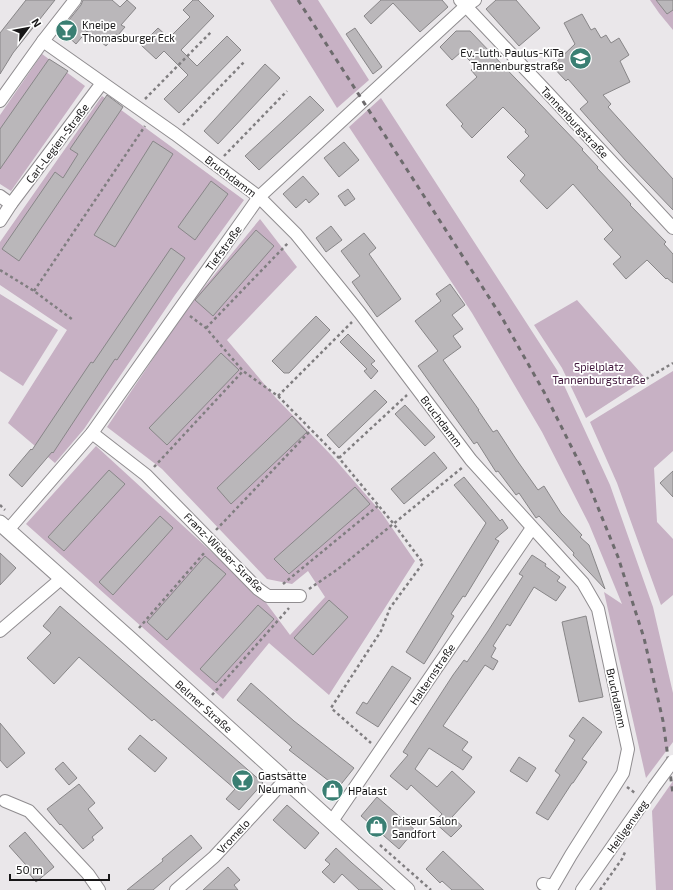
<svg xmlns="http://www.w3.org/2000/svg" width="673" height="890" font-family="'Exo 2',sans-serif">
<rect width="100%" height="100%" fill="#eae7ea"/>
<g fill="#c7b1c4">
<path d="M270 0H318L369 80 337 108Z"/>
<path d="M650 0H673V30L659 13Z"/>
<path d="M42 54 85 86 11 191 0 184V115Z"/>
<path d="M102 96 244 200 175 295 84 429 55 463 8 423 67 330 0 285V242Z"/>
<path d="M381 98 557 370 610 485 653 607 673 693V742L646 778 604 592 622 604 589 524 542 432 472 313 349 127Z"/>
<path d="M260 219 297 267 227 340 276 398 332 456 381 512 415 561 329 695 269 643 223 699 26 524 96 446 264 600 290 635 325 597 308 571 292 584 267 579 162 469 107 427 188 307Z"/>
<path d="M0 294 58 330 23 386 0 371Z"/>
<path d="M577 300 646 379 586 418 562 368 534 325Z"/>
<path d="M673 371V451L654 468 657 522 673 539V595L661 605 617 483 590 422Z"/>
<path d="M673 781V890H656L652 811Z"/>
</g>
<g fill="#bab7ba" stroke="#888688">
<path d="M26 0H55L13 53 0 74V33Z"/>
<path d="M83 0H112L120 7 127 0 136 8 121 25 125 27 118 35 116 34 106 46 87 31 76 44 61 30 81 5Z"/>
<path d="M193 0H198L214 16 181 50 197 66 227 36 241 50 179 113 164 99 188 75 164 51 156 59 141 45 158 28 169 38 190 17 183 10Z"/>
<path d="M381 0H442L448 7 420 32 393 3 371 24 364 16Z"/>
<path d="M496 0H516L540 28 519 46 486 9Z"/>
<path d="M656 0H673V10L667 14Z"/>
<path d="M582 14 591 30 595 28 601 38 606 35 611 43 619 38 629 55 620 61 630 82 603 95 611 104 608 107 673 179V210L626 161 580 109 588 102 568 79 566 81 552 66 575 44 564 23Z"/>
<path d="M355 28 382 67 373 74 346 34Z"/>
<path d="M456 31H470L583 149 582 150 598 167 597 168 631 204 630 205 666 242 664 244 673 254V283L667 278 666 279 647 260 626 279 613 264 621 257 604 239 613 230 573 184 547 209 520 181 525 175 507 157 529 136 525 132 526 130 503 107 472 138 461 126 463 124 446 105 477 77 471 70 475 66 461 52 452 60 440 47Z"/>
<path d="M49 59 68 71 0 169V129Z"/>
<path d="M265 64 280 78 218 144 204 131Z"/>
<path d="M107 95 123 107 19 261 2 249 55 172 63 178 78 154 70 149Z"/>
<path d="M310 96 324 110 259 170 245 156Z"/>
<path d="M153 141 173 154 115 247 94 235Z"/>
<path d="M344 142 359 160 339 177 324 158Z"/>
<path d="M303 176 319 194 309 203 306 199 296 208 283 194Z"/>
<path d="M211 181 228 194 195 240 178 227Z"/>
<path d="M348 189 355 199 345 206 338 196Z"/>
<path d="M331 226 342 240 326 252 316 238Z"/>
<path d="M256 230 274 246 213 316 195 300Z"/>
<path d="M364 233 376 248 369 254 401 299 377 317 352 282 360 276 341 251Z"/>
<path d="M171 248 185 258 117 360 115 359 53 453 52 452 22 487 9 475 31 449 32 450 91 362 93 363Z"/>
<path d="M450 284 465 305 452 315 463 329 453 336 461 347 443 360 479 410H478L493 432 497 430 516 459 538 490 544 486 561 513 582 535 580 537 589 545 605 589 573 555 574 553 539 516 536 518 519 493 516 495 498 471 496 472 477 442 474 444 418 366 438 351 415 321 441 301 436 294Z"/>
<path d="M316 316 330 330 289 373H284L272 361Z"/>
<path d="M348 334 375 361 371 364 378 371 371 379 364 371 367 369 340 342Z"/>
<path d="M221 353 239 370 167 445 149 428Z"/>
<path d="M375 390 387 402 339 448 327 435Z"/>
<path d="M405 405 435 437 425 446 395 414Z"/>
<path d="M292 416 307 432 231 504 217 488Z"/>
<path d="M434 452 447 468 404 504 391 489Z"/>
<path d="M109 470 125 484 64 551 48 537Z"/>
<path d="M673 471V497L660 483Z"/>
<path d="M464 477 500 521 502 519 508 528 495 539 499 541 465 597 463 596 451 614 454 616 424 664 406 652 486 523 454 485Z"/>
<path d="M355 487 370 504 289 574 274 559Z"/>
<path d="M160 516 173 528 113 595 99 582Z"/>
<path d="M0 553 16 568 0 585Z"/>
<path d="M532 555 546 564 545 566 560 577 557 581 566 587 556 601 534 587 510 626 507 624 493 646 496 648 491 657 498 661 493 670 485 665 443 726 468 742 462 750 472 757 463 770 429 748 415 769 437 787 452 771 475 792 452 817 462 826 451 837 434 822 442 814 411 785 407 790 390 776 408 755 403 752 453 675 464 660 467 662 488 631 523 576 519 574Z"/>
<path d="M205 556 226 574 167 640 147 622Z"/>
<path d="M329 600 348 617 313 655 294 638Z"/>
<path d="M258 605 274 619 216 683 200 669Z"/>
<path d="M60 606 263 783 239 810 226 799 235 789 154 719 152 721 79 657 54 684 27 658 51 633 43 626Z"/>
<path d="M586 616 603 697 579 702 562 622Z"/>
<path d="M392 666 411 678 378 727 356 713 363 702 367 704Z"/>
<path d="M251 683 294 721 354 768 338 788 289 750 292 747 237 700Z"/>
<path d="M583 717 602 732 582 759 587 762 573 783H572L548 820 536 813 560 775 555 771 575 740 569 736Z"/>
<path d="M0 723 25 753 7 768 0 760Z"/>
<path d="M140 735 167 758 155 772 128 749Z"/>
<path d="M519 757 536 768 527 782 510 771Z"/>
<path d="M63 762 77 778 69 785 55 769Z"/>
<path d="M79 784 95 803 88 809 103 828 92 837 94 840 83 849 61 824 60 825 47 809Z"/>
<path d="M377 797 415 830 399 849 361 816Z"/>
<path d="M287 805 319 833 305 849 273 820Z"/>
<path d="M25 832 54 867 36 882 24 867 26 865 9 846Z"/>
<path d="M191 835 202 848 153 890H127L163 861 162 859Z"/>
<path d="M336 848 352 863 383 890H359L342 874 334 883 322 872 330 864 325 860Z"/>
<path d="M443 851 465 872 484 890H452L442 881 440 883 426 869Z"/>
<path d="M228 867 240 880 234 885 238 890H203Z"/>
</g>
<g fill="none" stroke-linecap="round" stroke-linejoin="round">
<defs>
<g id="minor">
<path d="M460 0 547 92 673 228"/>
<path d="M43 41 175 134 259 197 296 234 360 313 471 460 583 583 598 609 628 749 623 773 571 855 553 886 543 884"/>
<path d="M0 101 43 41 75 0"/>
<path d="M0 196 11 204"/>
<path d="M0 221 11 204 102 83"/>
<path d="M92 433 146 475 258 589 268 596H300"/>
<path d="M8 530 92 433 259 197 466 6 475 0"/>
<path d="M0 631 62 578"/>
<path d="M5 801 29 811 88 874 99 890"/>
<path d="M332 821 532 528"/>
<path d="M176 890 214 857 286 779"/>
<path d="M582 890 654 787"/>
</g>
<path id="tertiary" d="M0 523 130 639 407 890"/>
</defs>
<use href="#minor" stroke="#908d90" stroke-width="14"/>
<use href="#tertiary" stroke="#908d90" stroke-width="17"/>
<g stroke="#807e80" stroke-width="2.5" stroke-dasharray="3 3" stroke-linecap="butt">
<path d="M145 99 212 31"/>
<path d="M183 125 245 61"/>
<path d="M224 156 287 91"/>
<path d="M0 270 34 291 73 320"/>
<path d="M34 291 145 126"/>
<path d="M190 316 206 328 243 371 278 396 339 458 393 523 423 563 390 608 381 631 331 708 371 743"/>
<path d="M206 328 288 243"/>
<path d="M646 379 673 363"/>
<path d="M278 396 352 322"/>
<path d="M339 458 407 395"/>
<path d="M154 467 243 371"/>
<path d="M0 505 5 510"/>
<path d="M216 530 311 430"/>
<path d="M283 584 379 505"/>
<path d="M309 589 338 569 463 467"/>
<path d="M139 628 205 552"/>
<path d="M212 695 289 608"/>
<path d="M627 787 635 793"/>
<path d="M380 845 431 890"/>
<path d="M600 890 622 859 626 850"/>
</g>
<use href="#minor" stroke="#fff" stroke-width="12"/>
<use href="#tertiary" stroke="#fff" stroke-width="15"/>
<path stroke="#6d6b6d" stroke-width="3" stroke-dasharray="5 5" stroke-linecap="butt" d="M298 0 501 316 544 392 582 468 618 557 644 638 663 721 673 794"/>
<defs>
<path id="minor-bridge" d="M654 787 673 761"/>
</defs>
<use href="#minor-bridge" stroke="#908d90" stroke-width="14" stroke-linecap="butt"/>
<use href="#minor-bridge" stroke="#fff" stroke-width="12"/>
</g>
<defs>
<symbol id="bar-disc" viewBox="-11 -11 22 22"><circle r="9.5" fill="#3a7f73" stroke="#fff"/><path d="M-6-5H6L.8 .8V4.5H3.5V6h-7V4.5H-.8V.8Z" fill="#fff"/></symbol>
<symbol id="school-disc" viewBox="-11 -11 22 22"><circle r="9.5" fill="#3a7f73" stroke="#fff"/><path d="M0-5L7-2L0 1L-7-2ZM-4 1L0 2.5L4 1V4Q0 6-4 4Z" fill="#fff"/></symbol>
<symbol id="shop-disc" viewBox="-11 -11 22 22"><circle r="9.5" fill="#3a7f73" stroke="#fff"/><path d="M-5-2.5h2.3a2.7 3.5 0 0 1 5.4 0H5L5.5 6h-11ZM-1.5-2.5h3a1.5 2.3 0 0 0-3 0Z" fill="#fff"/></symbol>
</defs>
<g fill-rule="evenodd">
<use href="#bar-disc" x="54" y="18" width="25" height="25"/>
<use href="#school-disc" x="568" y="46" width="25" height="25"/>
<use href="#bar-disc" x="230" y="768" width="25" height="25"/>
<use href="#shop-disc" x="320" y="778" width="25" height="25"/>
<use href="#shop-disc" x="364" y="814" width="25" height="25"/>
</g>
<g text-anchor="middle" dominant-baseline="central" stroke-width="3.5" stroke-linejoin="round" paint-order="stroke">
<g font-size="11" fill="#171617" stroke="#fff" text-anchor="start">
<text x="82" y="24">Kneipe<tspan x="82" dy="13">Thomasburger Eck</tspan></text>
<text x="564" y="52" text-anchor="end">Ev.-luth. Paulus-KiTa<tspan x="564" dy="13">Tannenburgstraße</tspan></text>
<text x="258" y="775">Gastsätte<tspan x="258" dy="13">Neumann</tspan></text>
<text x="348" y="790">HPalast</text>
<text x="392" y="820">Friseur Salon<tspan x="392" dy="13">Sandfort</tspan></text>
</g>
<g font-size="11" fill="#171617" stroke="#fff">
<text transform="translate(575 122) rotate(47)">Tannenburgstraße</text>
<text transform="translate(57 143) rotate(-53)">Carl-Legien-Straße</text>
<text transform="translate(231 176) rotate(37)">Bruchdamm</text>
<text transform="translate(223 248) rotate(-54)">Tiefstraße</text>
<text transform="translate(442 421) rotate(53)">Bruchdamm</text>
<text transform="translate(224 552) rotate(45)">Franz-Wieber-Straße</text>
<text transform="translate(432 674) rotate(-56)">Halternstraße</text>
<text transform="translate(617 698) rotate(78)">Bruchdamm</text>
<text transform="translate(204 706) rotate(42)">Belmer Straße</text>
<text transform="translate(627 826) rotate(-55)">Heiligenweg</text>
<text transform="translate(233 836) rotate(-47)">Vromelo</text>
</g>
<g font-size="11" fill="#40173c" stroke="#fff">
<text x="599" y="366">Spielplatz<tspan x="599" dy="13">Tannenburgstraße</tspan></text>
</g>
</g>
<g transform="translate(28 28) rotate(58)" stroke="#ffffff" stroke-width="3" paint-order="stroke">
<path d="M0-3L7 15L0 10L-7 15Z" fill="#171617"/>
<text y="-6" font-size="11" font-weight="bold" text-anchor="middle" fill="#171617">N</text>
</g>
<path d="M10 874v6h99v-6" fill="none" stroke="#171617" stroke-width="2"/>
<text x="16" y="874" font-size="12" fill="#171617" stroke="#ffffff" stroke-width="3" paint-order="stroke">50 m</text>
</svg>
